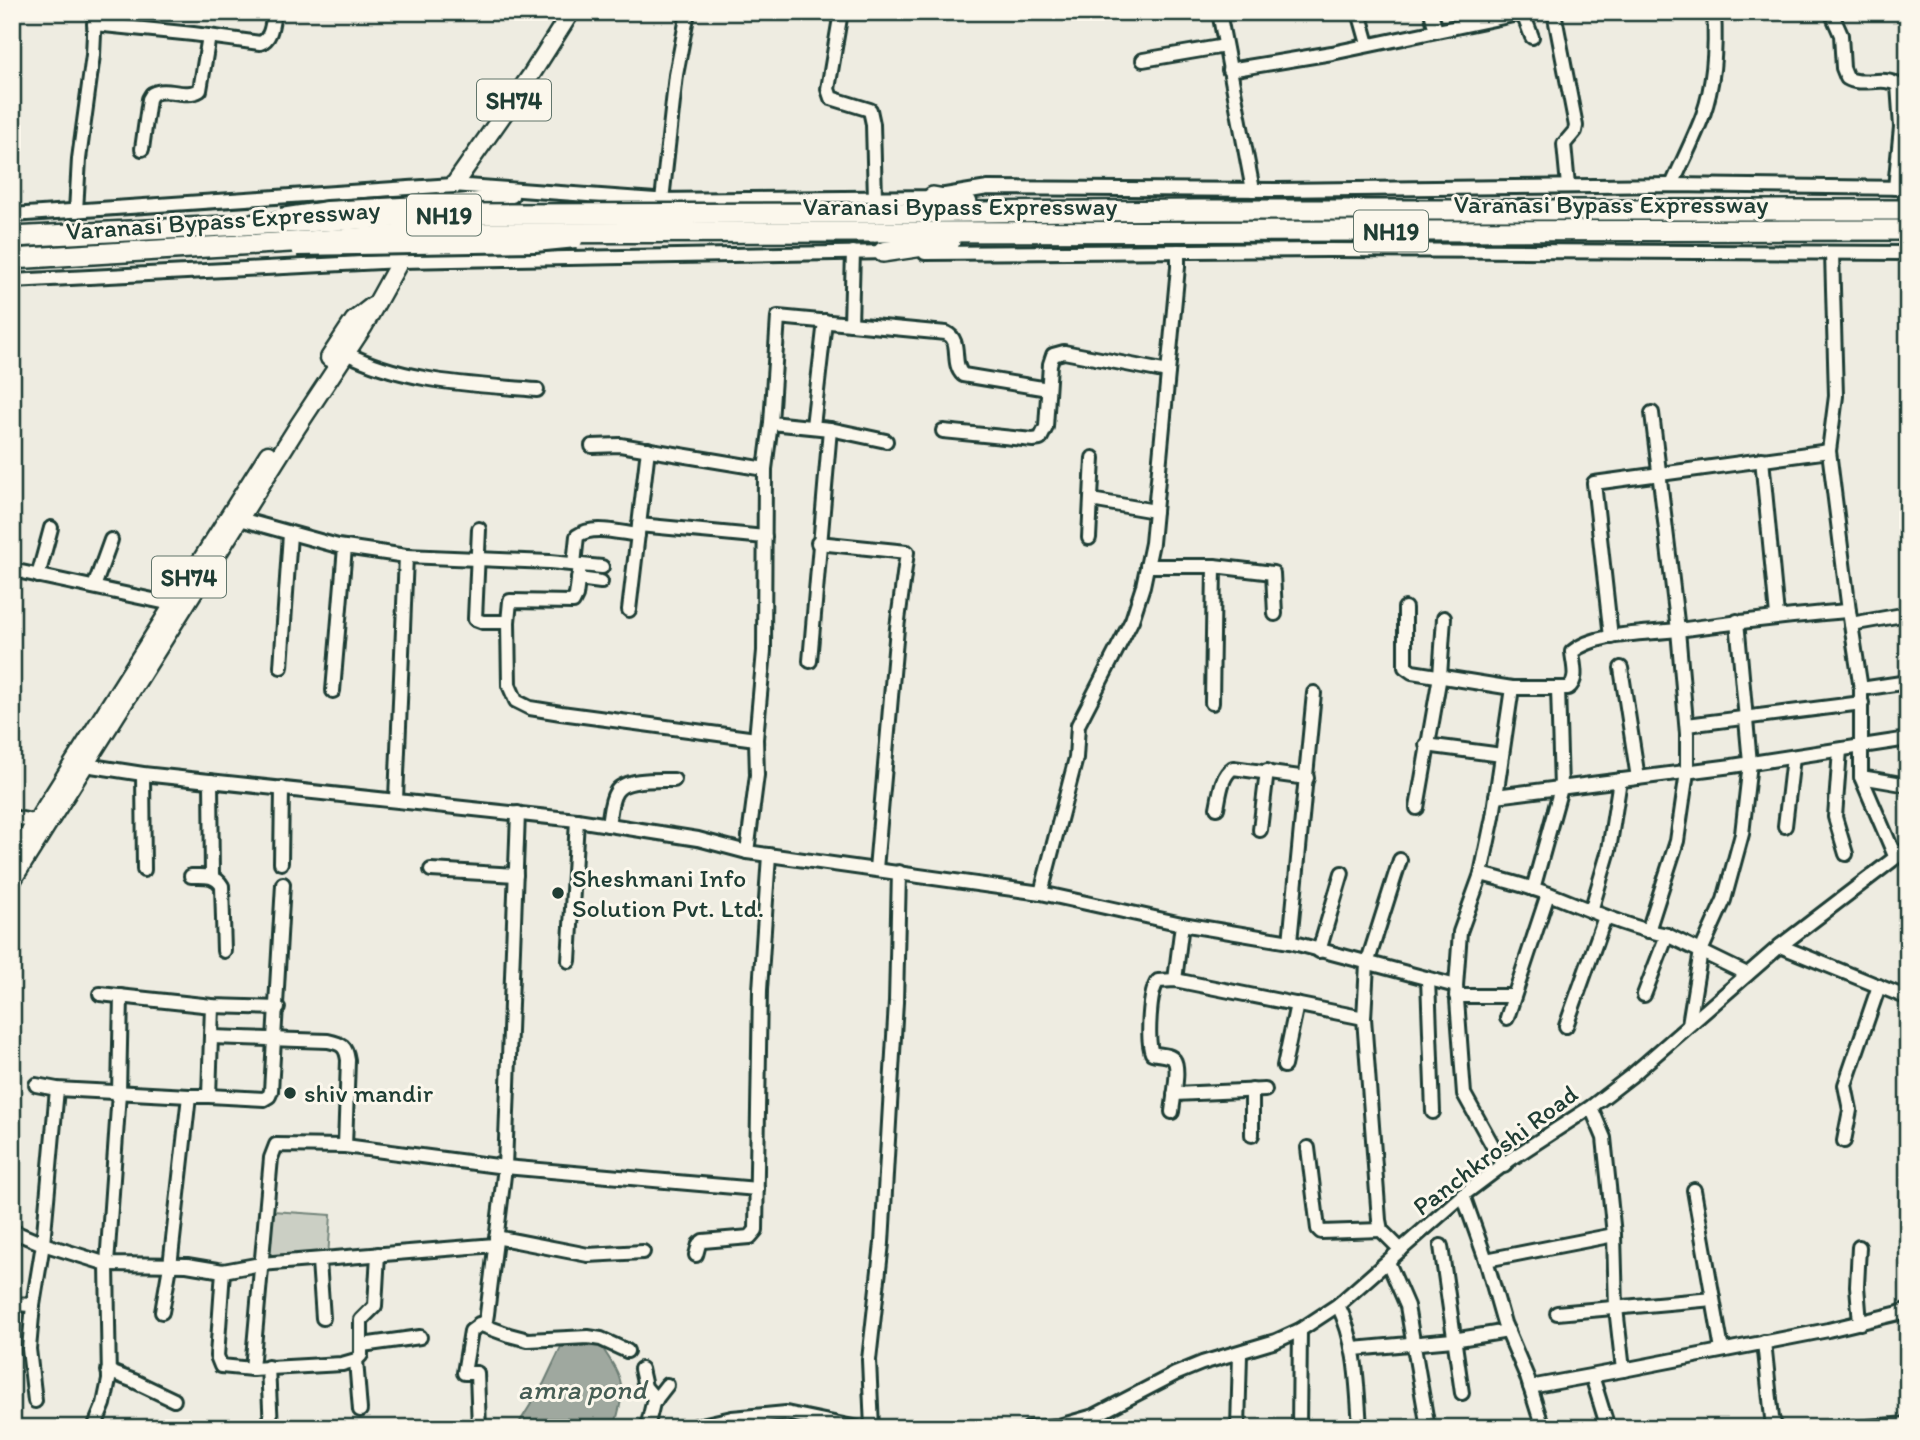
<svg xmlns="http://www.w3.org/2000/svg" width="1920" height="1440" font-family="Itim,sans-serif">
<rect width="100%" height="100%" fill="#eeece1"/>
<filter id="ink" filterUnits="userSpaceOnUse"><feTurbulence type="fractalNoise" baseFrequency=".0143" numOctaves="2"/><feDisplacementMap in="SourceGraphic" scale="14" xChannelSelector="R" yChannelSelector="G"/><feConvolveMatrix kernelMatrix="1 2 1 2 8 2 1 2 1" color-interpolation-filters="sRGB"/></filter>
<g filter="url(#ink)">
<path fill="#cbcfc4" stroke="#75867c" stroke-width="2" d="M272 1211 331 1215 328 1257 269 1262Z"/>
<path fill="#9fa89f" stroke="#6c7d74" stroke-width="2" d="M601 1346C625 1381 626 1387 614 1428H516L544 1383 561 1347Z"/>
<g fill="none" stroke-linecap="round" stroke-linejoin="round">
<defs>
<g id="minor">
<path d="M841 12 828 89 831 98 870 110 873 124 875 198"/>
<path d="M1219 12 1253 190"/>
<path d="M1359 12 1368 44"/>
<path d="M1431 12 1436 31"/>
<path d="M1554 12 1576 126 1575 131 1564 144 1568 186"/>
<path d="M1831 12 1841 35 1843 68 1847 78C1862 87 1883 75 1898 85L1901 127 1895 188"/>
<path d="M94 24 193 34 260 43C272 39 272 23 274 12"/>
<path d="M1143 60 1225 46"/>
<path d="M1229 70 1332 53 1518 14 1525 19 1532 37"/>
<path d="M142 149 149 99 152 94C167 86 185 99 200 90L209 36"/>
<path d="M1672 185C1682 162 1694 139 1703 115 1714 84 1716 45 1714 12"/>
<path d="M662 200 676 75 688 12"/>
<path d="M457 201 512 196"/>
<path d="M76 211 79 159 93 55 95 12"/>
<path d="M12 215 453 185 655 200 933 197 988 188 1276 190 1672 185 1908 188"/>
<path d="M853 252 851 324 778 317 771 423 830 429 886 441"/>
<path d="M925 253 1327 250 1908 253"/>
<path d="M1832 253 1836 396 1829 451 1849 611 1861 689V777L1895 856"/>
<path d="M12 281 400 261 889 252"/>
<path d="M851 324 946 333C963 341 950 363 963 375L1048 389"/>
<path d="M346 353C405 383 471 384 537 390"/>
<path d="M813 426 825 321"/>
<path d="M943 431 1033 440 1040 439 1046 427 1050 364 1053 355 1064 352 1168 372"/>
<path d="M592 446 620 445 765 469 771 423"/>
<path d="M1762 459 1777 616"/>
<path d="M1091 500 1155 511"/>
<path d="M240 519 338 546 406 556 396 799"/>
<path d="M639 525 765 537"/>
<path d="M479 529 475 619 483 622H508"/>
<path d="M1089 538 1093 458"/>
<path d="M818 543 907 552 897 628 876 869"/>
<path d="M406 556 550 562 602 567"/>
<path d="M574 564 577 536C593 524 620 533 638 535"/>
<path d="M580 565 576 596 573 602 510 601 508 622 509 685 516 701 530 708 561 713 756 739"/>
<path d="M1147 566H1214L1273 573 1275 614"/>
<path d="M12 570 172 604"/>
<path d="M38 576 51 528"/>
<path d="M578 579 601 582"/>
<path d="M94 587 111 540"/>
<path d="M1405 608V667L1412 672 1512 688"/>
<path d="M629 610 648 449"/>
<path d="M1851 624 1908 614"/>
<path d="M1611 637 1594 483 1829 451"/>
<path d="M810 661 830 429"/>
<path d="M281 667 290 534"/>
<path d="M1621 668 1638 778"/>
<path d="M1861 689 1908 682"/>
<path d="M333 691 345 547"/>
<path d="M1314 693 1290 942 1456 986 1464 1094 1504 1166"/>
<path d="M1212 703 1214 566"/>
<path d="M1687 725 1862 703"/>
<path d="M1426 745 1502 755"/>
<path d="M1840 750 1835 817 1846 854"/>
<path d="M85 765 143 774 577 820 698 839 747 852 1041 893 1182 924 1175 980"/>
<path d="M143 774 144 870"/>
<path d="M1861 777 1908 785"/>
<path d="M211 781 212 876"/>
<path d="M1496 796 1732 766 1908 739"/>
<path d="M1217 808C1220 794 1221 776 1233 768L1307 778"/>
<path d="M1417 808 1440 676 1444 618"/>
<path d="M12 817 42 823"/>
<path d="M608 825C610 815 610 801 616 792 624 778 659 780 674 780"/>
<path d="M1785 826 1793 757"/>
<path d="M1260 830 1267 771"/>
<path d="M747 852 757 775 756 739 764 651 765 469"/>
<path d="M1400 860 1367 964 1364 1018 1379 1220 1381 1230 1401 1250"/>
<path d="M281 863 282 788"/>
<path d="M431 870 516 875"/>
<path d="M1481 874C1504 880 1527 886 1549 894 1588 909 1625 927 1667 935L1644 995"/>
<path d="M191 876C204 876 215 874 222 886L224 951"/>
<path d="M1533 889 1561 788 1558 688"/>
<path d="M1041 893 1076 758 1078 725 1132 620 1143 586 1152 543 1178 267V251"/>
<path d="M1591 911 1609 850 1620 780"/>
<path d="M1182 924 1290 942"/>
<path d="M1648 931 1677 841 1687 772V734L1678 630 1652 413"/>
<path d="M1667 935 1747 974"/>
<path d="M1780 946 1908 998"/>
<path d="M1319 951 1342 873"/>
<path d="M569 961 577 820"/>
<path d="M1428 979 1433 1112"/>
<path d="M1456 986 1460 932 1481 874 1493 817 1512 688H1568C1579 680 1573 664 1572 652 1596 632 1646 634 1677 630 1734 623 1791 615 1849 611"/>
<path d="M100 994 212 1006 278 1008"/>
<path d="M1456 996H1514"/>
<path d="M1507 1018 1548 894"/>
<path d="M1689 1024 1701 951 1724 900 1742 834 1750 763 1737 621"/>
<path d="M1566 1026 1605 917"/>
<path d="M211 1037 328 1041C342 1044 346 1046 348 1060L345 1146"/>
<path d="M1284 1066 1297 1004"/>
<path d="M36 1085 57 1089 189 1096"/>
<path d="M1174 1094 1265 1090"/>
<path d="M209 1096 264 1099 269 1096 271 1091 283 884"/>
<path d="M1591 1107 1604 1138 1614 1235 1616 1308 1623 1370 1828 1330 1899 1313 1908 1309"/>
<path d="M1172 1112C1173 1101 1180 1068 1174 1060 1170 1054 1158 1055 1152 1053 1147 1041 1149 991 1158 981L1175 980 1364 1018"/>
<path d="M1252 1135V1090"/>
<path d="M1844 1141 1850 1110 1845 1085 1879 986"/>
<path d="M1308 1148 1318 1229 1321 1232 1381 1230"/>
<path d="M1694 1190 1722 1350"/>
<path d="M1463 1195 1486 1260 1504 1323 1527 1377 1543 1428"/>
<path d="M12 1231 43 1244 107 1264 187 1265 223 1271 261 1264 495 1245"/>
<path d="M496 1237 588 1255 643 1252"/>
<path d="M1441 1246 1462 1393"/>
<path d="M1859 1247 1857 1286 1860 1323"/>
<path d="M696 1255 699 1244 703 1241 750 1237 756 1230 760 990 769 855"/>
<path d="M1486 1260 1614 1235"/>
<path d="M319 1261 323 1318"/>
<path d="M1388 1262 1407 1306 1428 1428"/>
<path d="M223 1271 217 1356 221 1366 252 1369 342 1364 356 1360 361 1355V1320L375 1306 378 1254"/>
<path d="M12 1304 33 1305"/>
<path d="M1338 1305C1357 1344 1357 1385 1360 1428"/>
<path d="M162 1312 170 1266 189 1096H209L212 1006"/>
<path d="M1557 1313 1713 1299"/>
<path d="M479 1324 509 1335 528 1340 588 1337 601 1339 627 1351"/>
<path d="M1764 1342 1772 1418 1776 1428"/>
<path d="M362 1345 420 1337"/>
<path d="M1354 1349 1453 1340 1508 1331"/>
<path d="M356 1360 360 1410"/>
<path d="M268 1367 271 1428"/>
<path d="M252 1369 271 1158 276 1145 345 1146 505 1167 757 1189"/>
<path d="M641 1369 645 1387 656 1400"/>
<path d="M108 1371 134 1381 174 1400"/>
<path d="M1592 1376 1608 1428"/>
<path d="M1530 1387 1623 1370"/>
<path d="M35 1401 29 1349 33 1305 43 1244 57 1089"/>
<path d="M94 1428 104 1404 109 1380 107 1264 119 1093 121 996"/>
<path d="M479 1428 477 1373H464L471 1331 486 1320 487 1314 505 1167 518 813"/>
<path d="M647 1428 653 1403 667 1385"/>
<path d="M688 1428 732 1418 786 1413 858 1428"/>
<path d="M872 1428 869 1360 882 1243 896 1002 899 872"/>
<path d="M1029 1428 1059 1426 1094 1416 1175 1374 1202 1363 1276 1341 1300 1330 1338 1305 1463 1195 1511 1159 1591 1107 1631 1076 1780 946 1908 848"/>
<path d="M1238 1428 1240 1354"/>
<path d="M1299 1428 1300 1330"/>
<path d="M1853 1428 1908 1424"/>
</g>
<g id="major">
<path d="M434 213 531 75 571 12"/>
<path d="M329 358 354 320 372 306"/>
<path d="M12 860 268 454"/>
<path d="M12 881 298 426 364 326 400 261 417 237"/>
</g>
<g id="highway">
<path d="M933 197 967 203"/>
<path d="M876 213 1195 210H1908"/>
<path d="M874 232 1908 230"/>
<path d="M883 252 950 242"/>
</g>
</defs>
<use href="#minor" stroke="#1f3d34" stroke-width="18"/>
<use href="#major" stroke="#1f3d34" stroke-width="21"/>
<use href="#highway" stroke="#1f3d34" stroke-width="24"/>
<use href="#minor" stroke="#fbf7ec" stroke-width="12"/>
<use href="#major" stroke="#fbf7ec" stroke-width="16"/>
<use href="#highway" stroke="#fbf7ec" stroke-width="19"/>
<defs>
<g id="minor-bridge">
<path d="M281 215 327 208 457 201"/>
<path d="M297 249 535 245 576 241"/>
</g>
<g id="highway-bridge">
<path d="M12 237 457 214 876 213"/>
<path d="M12 259 436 233 874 232"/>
</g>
</defs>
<use href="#minor-bridge" stroke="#1f3d34" stroke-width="18" stroke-linecap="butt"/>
<use href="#highway-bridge" stroke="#1f3d34" stroke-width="24" stroke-linecap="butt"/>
<use href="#minor-bridge" stroke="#fbf7ec" stroke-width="12"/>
<use href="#highway-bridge" stroke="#fbf7ec" stroke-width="19"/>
</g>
</g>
<g fill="#1f3d34" stroke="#fbf7ec" stroke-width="2.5">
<circle cx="558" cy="893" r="7"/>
<circle cx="290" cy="1093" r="7"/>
</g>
<g text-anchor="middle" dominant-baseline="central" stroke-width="6" stroke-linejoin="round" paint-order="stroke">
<g fill="#fbf7ec" stroke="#61756b" stroke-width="2">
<rect x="477" y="79.5" width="74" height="41" rx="5"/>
<rect x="407" y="194.5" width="74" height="41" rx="5"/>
<rect x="1354" y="210.5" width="74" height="41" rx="5"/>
<rect x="152" y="556.5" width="74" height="41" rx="5"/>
</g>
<g font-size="24" font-weight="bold" fill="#1f3d34">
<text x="514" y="100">SH74</text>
<text x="444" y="215">NH19</text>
<text x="1391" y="231">NH19</text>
<text x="189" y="577">SH74</text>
</g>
<g font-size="26" fill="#1f3d34" stroke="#fbf7ec">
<text x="1611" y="204">Varanasi Bypass Expressway</text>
<text x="960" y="206">Varanasi Bypass Expressway</text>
<text transform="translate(223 220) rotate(-4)">Varanasi Bypass Expressway</text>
<text transform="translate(1495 1150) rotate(-37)">Panchkroshi Road</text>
</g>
<g font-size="26" fill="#1f3d34" stroke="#fbf7ec" text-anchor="start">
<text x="572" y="878">Sheshmani Info<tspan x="572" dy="30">Solution Pvt. Ltd.</tspan></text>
<text x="304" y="1093">shiv mandir</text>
</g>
<g font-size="28" font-style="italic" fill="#455d54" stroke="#fbf7ec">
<text x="582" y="1389">amra pond</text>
</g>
</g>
<rect width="1920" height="1440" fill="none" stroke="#fbf7ec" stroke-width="42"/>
<rect x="21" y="21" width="1878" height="1398" fill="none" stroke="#1f3d34" stroke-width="2.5" filter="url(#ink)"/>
</svg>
